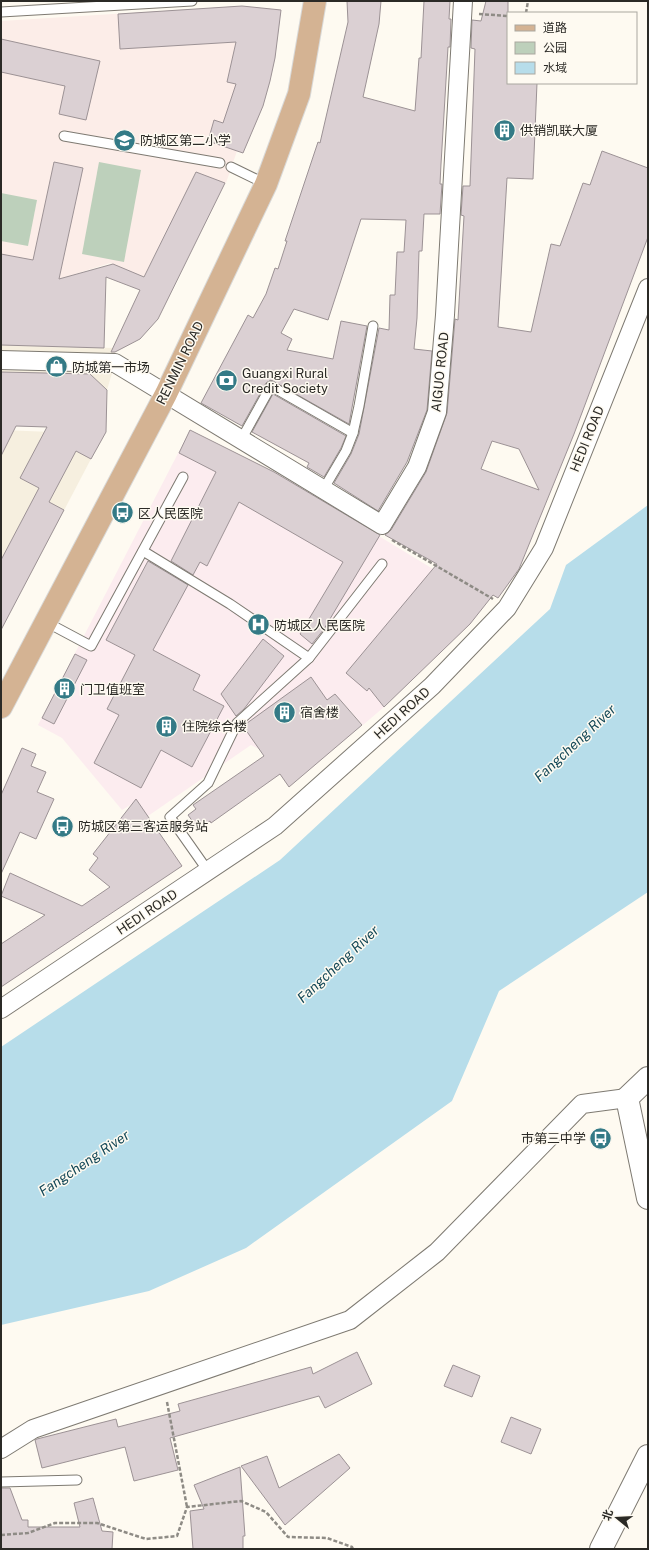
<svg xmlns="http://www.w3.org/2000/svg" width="649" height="1550" font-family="'Public Sans','Noto Sans SC',sans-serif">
<rect width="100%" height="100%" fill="#fefaf1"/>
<g fill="#f6efdf">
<path d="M1 345 115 348V363L107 390 90 375 1 372Z"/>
<path d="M1 430 104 434 27 581 1 567Z"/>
</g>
<path fill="#fcede8" d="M241 6 281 10 275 58 263 106 243 153 237 151 226 183 196 173 144 277 110 263 63 278 62 288 1 281V21Z"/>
<path fill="#fcecef" d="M190 430 364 527 433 569 460 583 372 691 384 707 363 725 335 694 263 751 251 745 148 816 137 801 122 810 62 738 38 725Z"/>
<g fill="#bdd0bb">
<path d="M99 162 141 170 124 262 82 254Z"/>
<path d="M1 193 37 200 28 246 1 241Z"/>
</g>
<path fill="#b7ddea" d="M648 505V892L499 991 452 1101 246 1248 149 1291 1 1325V1047L280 860 550 609 566 565Z"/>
<g fill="#dbd0d3" stroke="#9c9295" fill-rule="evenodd">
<path d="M347 1H381L379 24 363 97 415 111 419 58H421L424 1H450L449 19H451L450 47H448L441 164 440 184H442L440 214H424L422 251H419L417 318 414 349 432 351 427 410 407 462 378 511 334 483 351 454 359 434 379 328 389 330 390 295H395L397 252H404L406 220 361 219 328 320 294 309 281 333 292 339 287 350 333 359 341 321 367 326 349 424 271 380 266 383 242 426 201 403 248 315 253 318 266 294 275 268 278 269 287 241H285L318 142 320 143 348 22Z"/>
<path d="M486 1H508V83H537L533 179 507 178 498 327 531 332 551 244 560 246 583 183 590 185 602 151 648 168V237L574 434 519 569 498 598 493 595 470 624 384 707 369 688 367 691 346 673 437 564 385 535 391 530 426 472 447 413 455 319 458 320 464 216 461 215 463 186H470L475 49 471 48 472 20 481 21ZM492 441 519 449 539 490 481 469Z"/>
<path d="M242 6 281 10 275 58 270 81 263 106 243 153 208 141 214 120 223 123 236 84 227 82 236 42 120 49 118 14Z"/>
<path d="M1 39 100 61 86 120 59 114 65 86 1 72Z"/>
<path d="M54 162 83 168 59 279 113 264 144 277 196 172 225 183 158 319 140 339 115 352H111L140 290 106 277 104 348 1 345V254L33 260Z"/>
<path d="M1 372 90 374 107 390 106 432 91 459 76 451 49 502 64 510 1 630V560L39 488 20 478 47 427 16 426 1 456Z"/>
<path d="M273 394 346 436 341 448 324 477 307 467 309 463 252 432Z"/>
<path d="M190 430 274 472 380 535 324 629 312 644 300 634 343 562 239 502 207 566 200 562 193 575 171 561 216 472 179 453Z"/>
<path d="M148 561 188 585 153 650 200 675 193 690 224 706 192 767 161 750 141 788 94 763 119 715 107 709 135 655 106 640Z"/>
<path d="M263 639 284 656 244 709 236 716 221 694Z"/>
<path d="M75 654 87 660 54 724 42 718Z"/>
<path d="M311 677 327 700 335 694 362 725 289 787 280 774 211 823 210 821 198 829 188 815 196 809 193 805 264 756 243 726Z"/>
<path d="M22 748 36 754 31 766 46 772 37 792 54 799 36 839 20 832 1 874V795Z"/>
<path d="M136 799 182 866 1 987V944L45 915 1 896 10 873 82 906 110 887 89 870 98 858 93 854Z"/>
<path d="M357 1352 372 1384 325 1408 319 1396 170 1438 178 1470 134 1481 125 1447 42 1468 35 1440 37 1439 116 1419 118 1427 180 1411 178 1404 311 1367 313 1374Z"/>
<path d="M453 1365 480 1376 472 1397 444 1386Z"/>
<path d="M511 1417 541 1429 531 1454 501 1442Z"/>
<path d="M339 1454 350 1468 285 1525 241 1466 267 1456 279 1488Z"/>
<path d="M240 1467 245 1536H243V1549H193L190 1511 204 1509 194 1485Z"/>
<path d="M1 1488H10L22 1520H28V1527H80L74 1503 93 1498 102 1531 113 1532 112 1549H1Z"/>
</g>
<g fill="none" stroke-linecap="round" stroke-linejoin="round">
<defs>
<g id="service">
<path d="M1 12 192 1"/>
<path d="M64 136 220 163"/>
<path d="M231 167 266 184"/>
<path d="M241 440 271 386 353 433"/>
<path d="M323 490 346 451 353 433 359 406 373 326"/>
<path d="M143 551 230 604 309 658"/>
<path d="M46 622 91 646 183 477"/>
<path d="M208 871 170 817 208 783 237 723 309 658 382 564"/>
<path d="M1 1482 77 1480"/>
</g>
<g id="minor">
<path d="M1 360 115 363 382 525 417 467 437 412 445 315 463 1"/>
<path d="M1 1009 275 826 432 686 507 608 544 548 648 288"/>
<path d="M1 1449 33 1429 350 1320 437 1252 582 1104 627 1098"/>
</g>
<g id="tertiary">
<path d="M648 1078 627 1098 648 1198"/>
<path d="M601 1549 648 1456"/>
</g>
<path id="primary" d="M1 707 166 394 266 184 299 94 315 1"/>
</defs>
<use href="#service" stroke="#7e7a72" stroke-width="11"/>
<use href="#minor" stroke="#7e7a72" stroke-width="20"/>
<use href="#tertiary" stroke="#7e7a72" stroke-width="24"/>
<use href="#primary" stroke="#d9d9d8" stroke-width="24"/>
<g stroke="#8e8b85" stroke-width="2.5" stroke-dasharray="4 2" stroke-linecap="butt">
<path d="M526 13 528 1"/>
<path d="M479 14 508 16"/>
<path d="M392 540 493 599"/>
<path d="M167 1402 187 1507"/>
<path d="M1 1535 28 1533 55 1523H97L146 1539 177 1536 187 1507 241 1501 266 1512 288 1537 327 1538 352 1547 353 1549"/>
</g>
<use href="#service" stroke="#fff" stroke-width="9"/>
<use href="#minor" stroke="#fff" stroke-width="18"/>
<use href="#tertiary" stroke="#fff" stroke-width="22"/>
<use href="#primary" stroke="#d4b393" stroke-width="22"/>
</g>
<defs>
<symbol id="building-disc" viewBox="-11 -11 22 22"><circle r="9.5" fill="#347a86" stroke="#fefaf1"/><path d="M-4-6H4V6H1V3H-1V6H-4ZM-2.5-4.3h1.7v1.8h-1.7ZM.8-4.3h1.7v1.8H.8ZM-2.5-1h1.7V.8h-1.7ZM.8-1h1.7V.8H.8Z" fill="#fff"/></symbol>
<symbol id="school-disc" viewBox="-11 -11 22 22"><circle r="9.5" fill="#347a86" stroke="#fefaf1"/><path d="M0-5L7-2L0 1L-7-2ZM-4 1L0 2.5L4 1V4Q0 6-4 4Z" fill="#fff"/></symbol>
<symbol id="shop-disc" viewBox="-11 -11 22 22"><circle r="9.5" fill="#347a86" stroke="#fefaf1"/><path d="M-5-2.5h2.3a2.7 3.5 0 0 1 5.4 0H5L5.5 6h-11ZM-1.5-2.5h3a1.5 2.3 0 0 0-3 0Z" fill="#fff"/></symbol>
<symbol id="bank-disc" viewBox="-11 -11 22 22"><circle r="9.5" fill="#347a86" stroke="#fefaf1"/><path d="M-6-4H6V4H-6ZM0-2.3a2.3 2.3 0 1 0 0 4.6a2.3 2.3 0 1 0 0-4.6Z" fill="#fff"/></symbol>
<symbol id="bus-disc" viewBox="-11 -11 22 22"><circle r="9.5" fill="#347a86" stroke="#fefaf1"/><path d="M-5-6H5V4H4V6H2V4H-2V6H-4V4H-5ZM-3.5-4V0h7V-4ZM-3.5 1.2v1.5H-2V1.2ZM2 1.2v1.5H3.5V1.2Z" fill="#fff"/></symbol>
<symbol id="hospital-disc" viewBox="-11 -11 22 22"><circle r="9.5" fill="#347a86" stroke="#fefaf1"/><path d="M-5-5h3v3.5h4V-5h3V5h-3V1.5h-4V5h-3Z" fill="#fff"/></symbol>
</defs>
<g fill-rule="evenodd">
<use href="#building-disc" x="492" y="118" width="25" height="25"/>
<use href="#school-disc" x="112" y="128" width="25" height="25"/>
<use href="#shop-disc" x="44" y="354" width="25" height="25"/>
<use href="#bank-disc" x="214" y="368" width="25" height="25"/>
<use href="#bus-disc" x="110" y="500" width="25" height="25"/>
<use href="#hospital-disc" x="246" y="612" width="25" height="25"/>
<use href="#building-disc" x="52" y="676" width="25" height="25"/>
<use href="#building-disc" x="272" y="700" width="25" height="25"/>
<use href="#building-disc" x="154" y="714" width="25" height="25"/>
<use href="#bus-disc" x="50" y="814" width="25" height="25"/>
<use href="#bus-disc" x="588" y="1126" width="25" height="25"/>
</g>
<g text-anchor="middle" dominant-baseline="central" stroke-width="3" stroke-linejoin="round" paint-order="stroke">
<g font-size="13" fill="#2b2a26" stroke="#fefaf1" text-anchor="start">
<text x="520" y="130">供销凯联大厦</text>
<text x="140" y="140">防城区第二小学</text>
<text x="72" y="367">防城第一市场</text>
<text x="242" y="373">Guangxi Rural<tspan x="242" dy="15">Credit Society</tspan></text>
<text x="138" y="513">区人民医院</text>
<text x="274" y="625">防城区人民医院</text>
<text x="80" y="689">门卫值班室</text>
<text x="300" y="712">宿舍楼</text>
<text x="182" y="726">住院综合楼</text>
<text x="78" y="826">防城区第三客运服务站</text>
<text x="586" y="1138" text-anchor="end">巿第三中学</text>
</g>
<g font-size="13" fill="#2b2a26" stroke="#fefaf1">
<text transform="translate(180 363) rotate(-64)">RENMIN ROAD</text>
<text transform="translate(440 372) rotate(-84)">AIGUO ROAD</text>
<text transform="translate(587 439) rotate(-68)">HEDI ROAD</text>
<text transform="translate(402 713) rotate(-42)">HEDI ROAD</text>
<text transform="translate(147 912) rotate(-34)">HEDI ROAD</text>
</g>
<g font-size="14" font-style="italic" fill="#154958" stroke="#fefaf1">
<text transform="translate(575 743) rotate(-43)">Fangcheng River</text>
<text transform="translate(338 964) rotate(-43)">Fangcheng River</text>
<text transform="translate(84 1163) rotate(-34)">Fangcheng River</text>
</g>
</g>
<rect width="649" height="1550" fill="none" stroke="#2b2a26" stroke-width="4"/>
<rect x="507" y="12" width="130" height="72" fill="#fefaf1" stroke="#aaa7a0"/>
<rect x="515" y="25" width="20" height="6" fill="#d4b393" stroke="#aaa7a0"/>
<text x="543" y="32" font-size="12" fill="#2b2a26">道路</text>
<rect x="515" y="42" width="20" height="12" fill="#bdd0bb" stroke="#aaa7a0"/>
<text x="543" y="52" font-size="12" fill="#2b2a26">公园</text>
<rect x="515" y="62" width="20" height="12" fill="#b7ddea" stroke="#aaa7a0"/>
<text x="543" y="72" font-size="12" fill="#2b2a26">水域</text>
<g transform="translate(617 1518) rotate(288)" stroke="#fefaf1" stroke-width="3" paint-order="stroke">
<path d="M0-3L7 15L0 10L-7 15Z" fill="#2b2a26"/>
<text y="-6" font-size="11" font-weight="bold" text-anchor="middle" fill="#2b2a26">北</text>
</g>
</svg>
